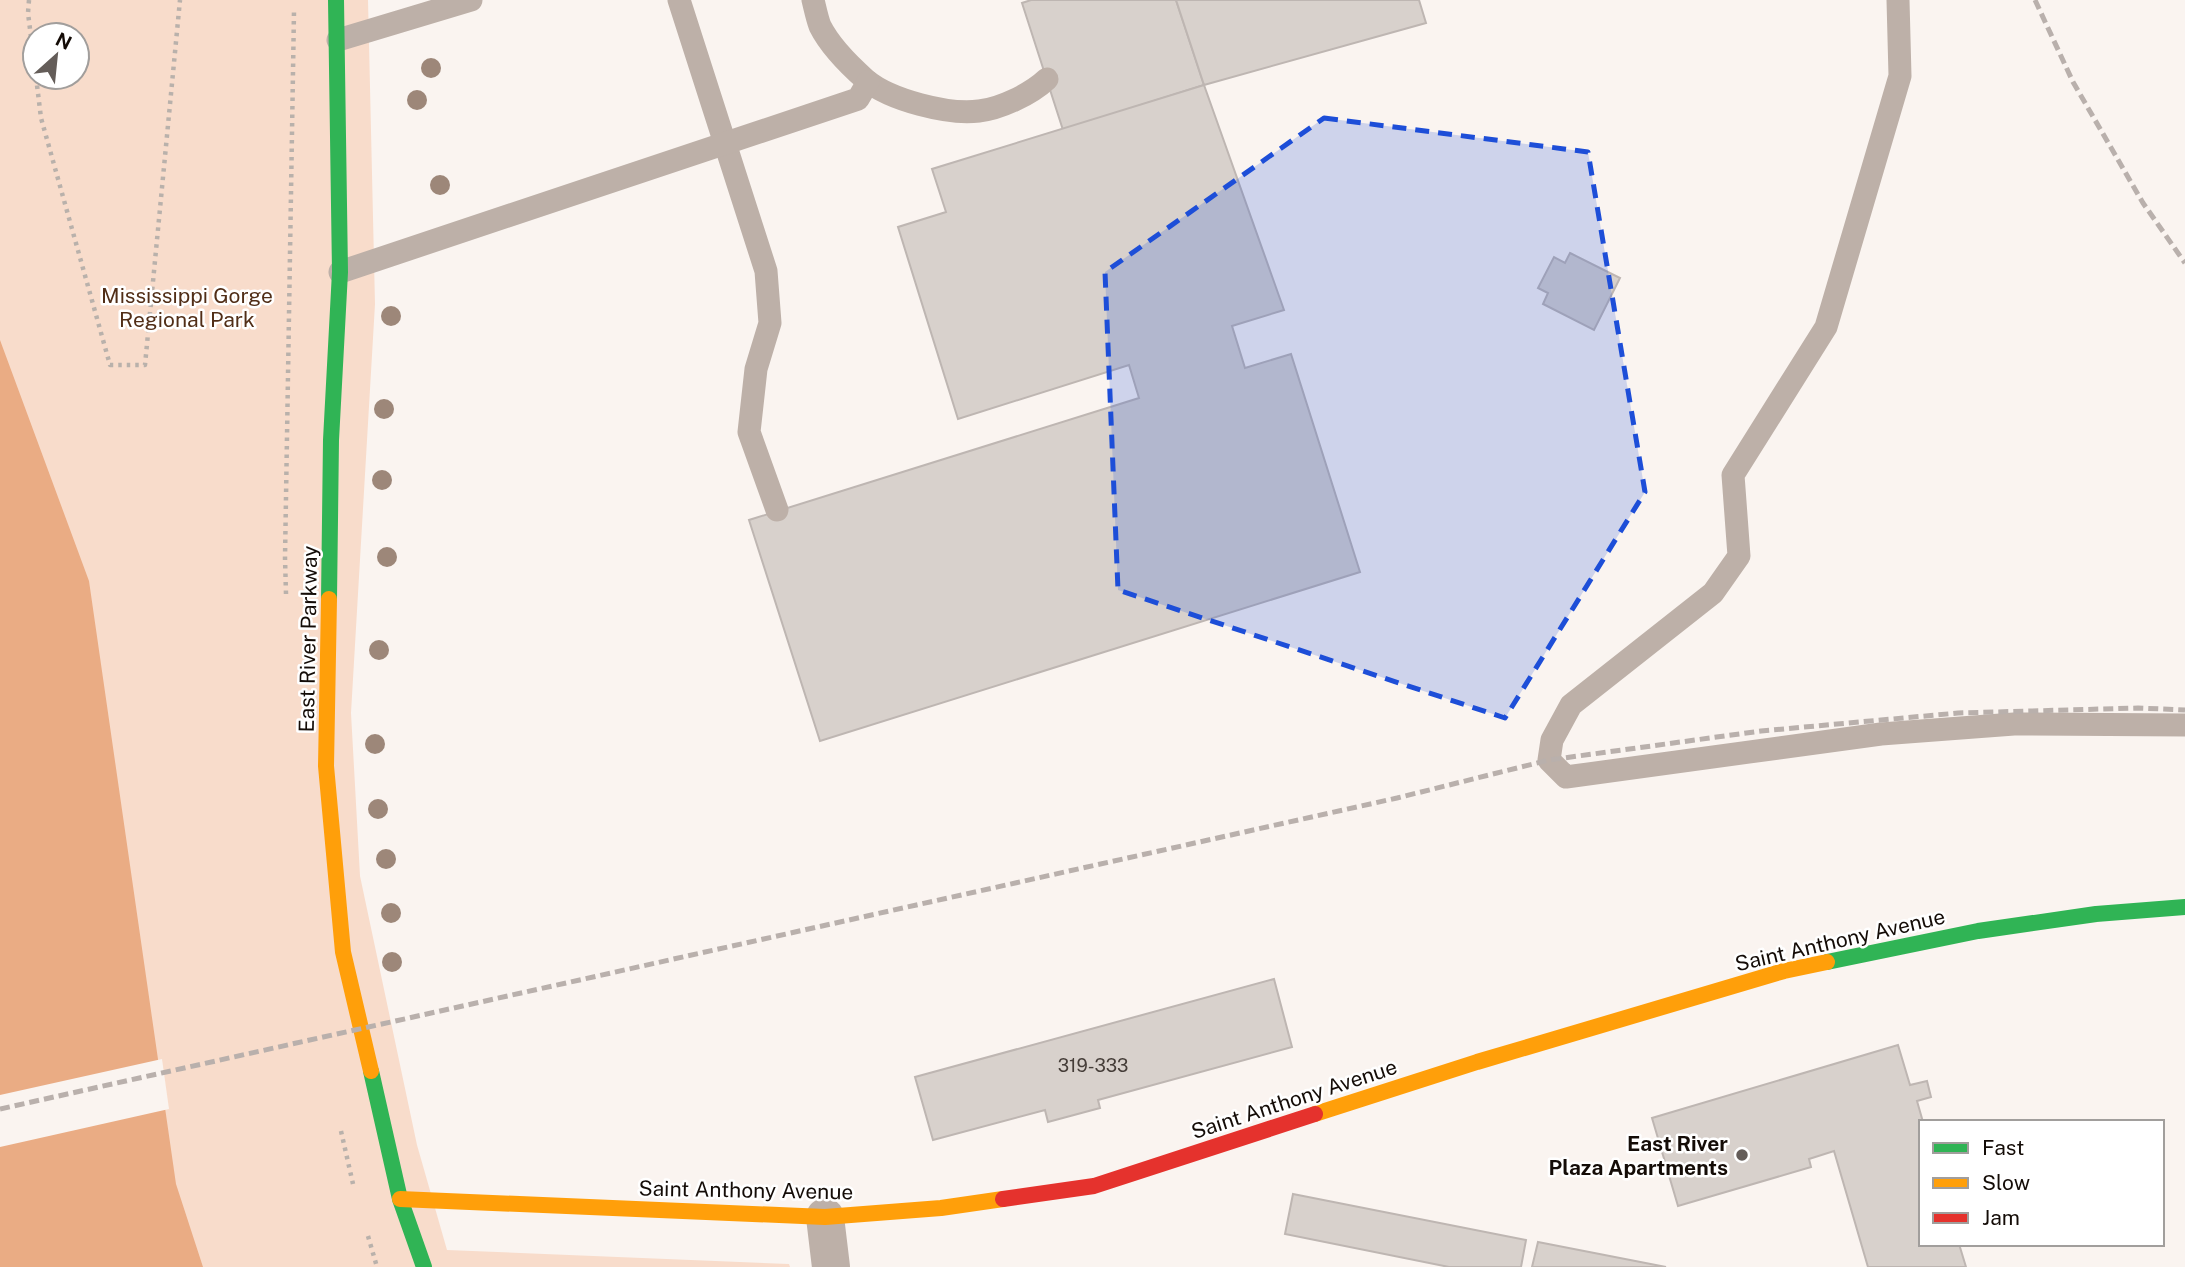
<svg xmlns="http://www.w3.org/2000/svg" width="2185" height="1267" font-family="'Public Sans',sans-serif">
<rect width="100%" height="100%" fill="#faf4f0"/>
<path fill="#f8dccb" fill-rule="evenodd" d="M0 0H368L375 304 351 713 360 876 417 1145 447 1250 789 1264 790 1267H175L0 433ZM35 35H77V77H35Z"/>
<path fill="#eaac84" d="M0 340 89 581 176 1184 203 1267H0Z"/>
<path fill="#faf4f0" d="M162 1059 169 1109 0 1147V1095Z"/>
<g fill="#d8d1cc" stroke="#beb6b2" stroke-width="2">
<path d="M1031 0H1176L1204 85 1063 130 1022 3Z"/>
<path d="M1176 0H1419L1426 23 1204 85Z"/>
<path d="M1204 85 1284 310 1232 326 1245 368 1291 354 1360 572 820 741 749 520 1139 398 1129 365 958 419 898 227 946 212 932 169Z"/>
<path d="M1570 253 1620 278 1594 330 1543 304 1548 293 1538 288 1554 257 1565 263Z"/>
<path d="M1274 979 1292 1047 1098 1100 1100 1108 1048 1122 1045 1110 933 1140 915 1077Z"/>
<path d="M1898 1045 1910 1085 1927 1081 1931 1097 1917 1101 1923 1122H1921V1244H1959L1966 1267H1868L1834 1151 1809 1159 1811 1167 1678 1206 1652 1118Z"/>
<path d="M1293 1194 1526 1240 1521 1267H1449L1285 1234Z"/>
<path d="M1538 1242 1666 1267H1532Z"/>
</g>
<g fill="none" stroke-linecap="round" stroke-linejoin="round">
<g stroke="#b9b1ab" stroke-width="4.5" stroke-dasharray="3.5 5" stroke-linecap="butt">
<path d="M29 0 28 13 35 69"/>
<path d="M36 77 41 118 110 365H145L180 0"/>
<path d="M286 594 285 558 294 11"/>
<path d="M341 1131 353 1184"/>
<path d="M368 1236 377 1267"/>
</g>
<g stroke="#bdb0a8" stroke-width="23">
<path d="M679 0 766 271 770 323 756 369 749 432 777 510"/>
<path d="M813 0C815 8 817 18 820 26 830 46 849 65 866 80 890 100 948 115 979 111 1000 109 1031 94 1047 79"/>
<path d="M1898 0 1900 76 1826 327 1733 475 1739 556 1713 593 1571 705 1552 740 1549 760 1566 777 1881 734 2014 724 2185 725"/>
<path d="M338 40 471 0"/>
<path d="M340 272 858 99 868 82"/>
</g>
<path stroke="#bdb0a8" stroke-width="38" d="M825 1217 831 1267"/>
<g stroke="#30b455" stroke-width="16">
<path d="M329 599 331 440 340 272 336 0"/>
<path d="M1827 962 1978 931 2096 914 2185 907"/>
<path d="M371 1071 400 1199 424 1267"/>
</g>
<g stroke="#ff9f0a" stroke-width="16">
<path d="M329 599 326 766 343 952 371 1071"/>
<path d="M1315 1114 1477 1062 1784 971 1827 962"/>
<path d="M400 1199 825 1217 941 1208 1003 1199"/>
</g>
<path stroke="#e5322d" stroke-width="16" d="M1003 1199 1094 1186 1315 1114"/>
<g stroke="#b9b0ac" stroke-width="5" stroke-dasharray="10 5" stroke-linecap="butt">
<path d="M2035 0 2073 82 2143 203 2185 263"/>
<path d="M0 1109 1397 798 1549 760 1761 731 1958 713 2138 708 2185 710"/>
</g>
</g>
<g fill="#9d8779">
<circle cx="431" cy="68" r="10"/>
<circle cx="417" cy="100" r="10"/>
<circle cx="440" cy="185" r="10"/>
<circle cx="391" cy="316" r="10"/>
<circle cx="384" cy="409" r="10"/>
<circle cx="382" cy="480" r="10"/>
<circle cx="387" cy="557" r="10"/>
<circle cx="379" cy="650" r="10"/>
<circle cx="375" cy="744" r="10"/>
<circle cx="378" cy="809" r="10"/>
<circle cx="386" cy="859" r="10"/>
<circle cx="391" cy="913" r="10"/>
<circle cx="392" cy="962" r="10"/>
</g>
<path fill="#1d4ed8" fill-opacity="0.2" stroke="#1d4ed8" stroke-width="5" stroke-dasharray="14 9" stroke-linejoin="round" d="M1324 118 1588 152 1645 492 1505 718 1118 590 1105 272Z"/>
<circle fill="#645d59" stroke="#fff" stroke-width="2.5" cx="1742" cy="1155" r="7"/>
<g text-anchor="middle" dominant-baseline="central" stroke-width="5" stroke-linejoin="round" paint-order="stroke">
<g font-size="18" fill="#453d38">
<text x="1093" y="1065">319-333</text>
</g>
<g font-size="21" fill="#512e17" stroke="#fff">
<text x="187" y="295">Mississippi Gorge<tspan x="187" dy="24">Regional Park</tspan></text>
</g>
<g font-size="21" fill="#140c07" stroke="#fff">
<text transform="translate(308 639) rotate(-89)">East River Parkway</text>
<text transform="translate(1840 940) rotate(-13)">Saint Anthony Avenue</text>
<text transform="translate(1294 1099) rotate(-18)">Saint Anthony Avenue</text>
<text transform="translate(746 1190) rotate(1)">Saint Anthony Avenue</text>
</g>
<g font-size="21" font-weight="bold" fill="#140c07" stroke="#fff" text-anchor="end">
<text x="1728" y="1143">East River<tspan x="1728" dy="24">Plaza Apartments</tspan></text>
</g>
</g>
<rect x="1919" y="1120" width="245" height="126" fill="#ffffff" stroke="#a19e9c" stroke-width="2"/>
<rect x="1933" y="1143" width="35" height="10" fill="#30b455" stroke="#a19e9c" stroke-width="2"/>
<text x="1982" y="1155" font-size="21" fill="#140c07">Fast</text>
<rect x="1933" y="1178" width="35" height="10" fill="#ff9f0a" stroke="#a19e9c" stroke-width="2"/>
<text x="1982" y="1190" font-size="21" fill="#140c07">Slow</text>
<rect x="1933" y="1213" width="35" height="10" fill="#e5322d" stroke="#a19e9c" stroke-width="2"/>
<text x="1982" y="1225" font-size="21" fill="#140c07">Jam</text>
<g transform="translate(56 56) rotate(27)"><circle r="33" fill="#ffffff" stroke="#a19e9c" stroke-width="2"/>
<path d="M0-5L12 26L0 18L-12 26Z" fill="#645d59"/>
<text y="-10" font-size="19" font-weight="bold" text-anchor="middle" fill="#140c07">N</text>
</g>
</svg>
